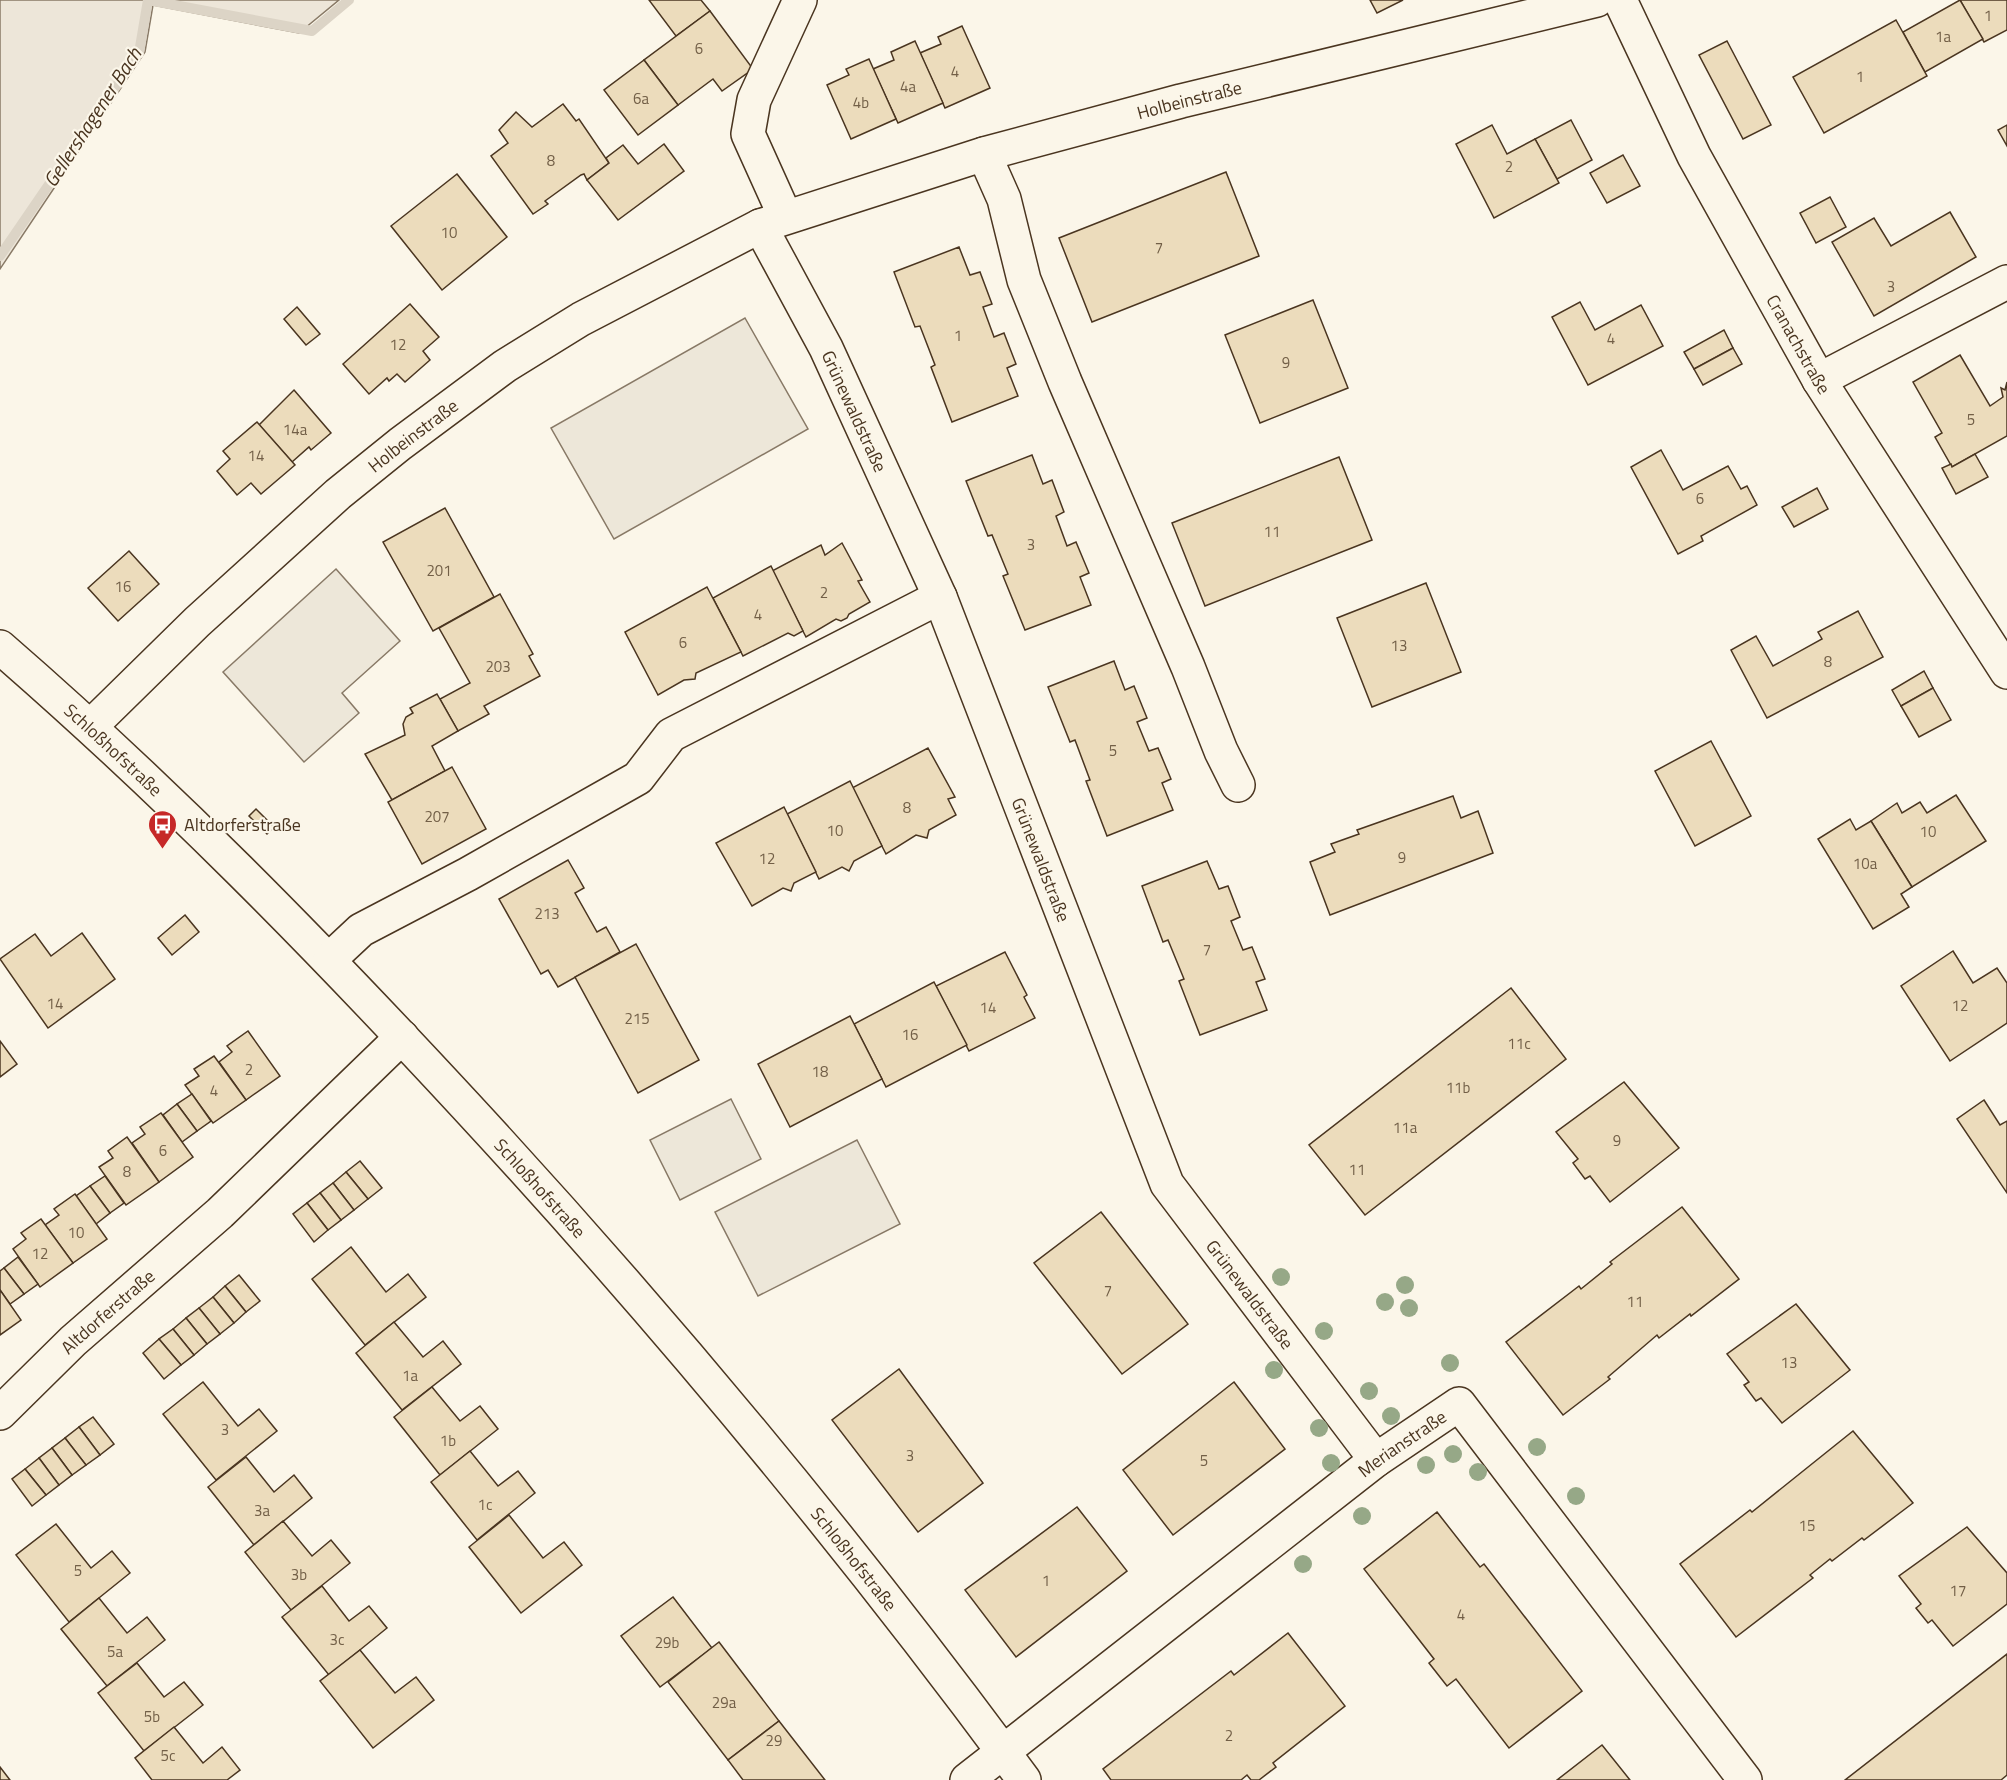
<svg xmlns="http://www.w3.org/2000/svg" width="2007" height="1780" font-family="'Titillium Web',sans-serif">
<rect width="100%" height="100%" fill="#fbf6e9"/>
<path fill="#ede6d9" stroke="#887966" stroke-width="1.5" d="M0 0H339L299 33 153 5 145 52 0 269Z"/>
<g fill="#ede7d9" stroke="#887966" stroke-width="1.5">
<path d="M745 318 808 429 614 539 551 428Z"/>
<path d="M336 569 400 641 342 693 359 713 304 762 223 672Z"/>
<path d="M731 1099 761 1159 680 1200 650 1140Z"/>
<path d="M857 1140 900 1224 758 1296 715 1212Z"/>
</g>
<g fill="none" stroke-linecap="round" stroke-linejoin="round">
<path stroke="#dcd4c6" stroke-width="10" d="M0 256 139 53 148 0 312 31 349 0"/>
</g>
<g fill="#ecdcbc" stroke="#4a3520" stroke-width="1.5">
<path d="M649 0H701L710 11 676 36Z"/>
<path d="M1370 0H1403L1377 13Z"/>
<path d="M1960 0H2007V30L1984 42Z"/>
<path d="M1960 0 1983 39 1925 72 1903 32Z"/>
<path d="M710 11 753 69 722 91 713 79 678 105 644 60Z"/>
<path d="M1896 20 1927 76 1824 133 1793 77Z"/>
<path d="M962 26 990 88 945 108 920 53 941 44 938 37Z"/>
<path d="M915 41 943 103 898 123 873 69 894 60 891 52Z"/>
<path d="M1727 41 1771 125 1743 139 1699 55Z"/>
<path d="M869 59 896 119 851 139 827 85 849 75 846 69Z"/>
<path d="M644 60 678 105 638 135 604 90Z"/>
<path d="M563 104 576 121 579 119 609 163 587 180 584 174 581 175 545 201 548 204 533 214 491 156 508 143 499 130 516 112 532 127Z"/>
<path d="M1571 120 1592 160 1557 179 1535 139Z"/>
<path d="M1492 125 1507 154 1535 139 1559 183 1494 218 1456 144Z"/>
<path d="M2007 125V146L1998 130Z"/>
<path d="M664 144 684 171 618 220 587 180 609 163 606 158 623 145 638 164Z"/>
<path d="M1623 155 1640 186 1607 203 1590 173Z"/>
<path d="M1226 172 1259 256 1092 322 1059 238Z"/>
<path d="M457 174 507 237 442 290 391 226Z"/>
<path d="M1830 197 1846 227 1816 243 1800 213Z"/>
<path d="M1950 212 1976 257 1874 316 1832 242 1874 218 1891 246Z"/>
<path d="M959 247 970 275 980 272 992 304 983 307 994 337 1004 333 1016 364 1007 368 1018 396 952 422 931 367 935 365 920 326 915 327 894 272Z"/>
<path d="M1313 300 1348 388 1260 423 1225 335Z"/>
<path d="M1580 302 1595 330 1641 305 1663 346 1588 385 1552 317Z"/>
<path d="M410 304 439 337 423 351 430 360 405 382 397 374 389 381 387 378 369 394 343 364Z"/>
<path d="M297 307 320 334 306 345 284 319Z"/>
<path d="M1724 330 1733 348 1694 369 1684 352Z"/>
<path d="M1733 348 1742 364 1703 385 1694 369Z"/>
<path d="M1960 355 1990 406 2003 397 2001 388 2005 390 2007 382V436L1952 467 1935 437 1942 433 1913 382Z"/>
<path d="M294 390 331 433 311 450 309 447 292 462 259 425Z"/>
<path d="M257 422 295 465 261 494 251 483 237 495 217 471 230 459 223 451Z"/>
<path d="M1661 450 1683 490 1728 466 1741 489 1747 486 1757 505 1701 536 1703 541 1678 554 1631 467Z"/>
<path d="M1975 454 1988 477 1956 494 1942 468 1951 464 1952 467Z"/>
<path d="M1032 455 1043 484 1052 480 1064 512 1056 516 1067 546 1076 542 1089 573 1080 577 1091 605 1025 630 1003 576 1008 574 992 535 988 536 966 481Z"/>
<path d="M1339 457 1372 540 1205 606 1172 523Z"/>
<path d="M1817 488 1828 509 1794 527 1782 507Z"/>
<path d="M445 508 494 597 433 631 383 542Z"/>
<path d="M842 543 862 580 858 581 870 602 849 614 847 618 841 621 836 619 806 637 772 571 821 545 825 555Z"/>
<path d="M129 551 159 584 118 621 88 588Z"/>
<path d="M771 566 803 631 794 636 788 633 743 656 713 598Z"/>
<path d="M1426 583 1461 672 1372 707 1337 618Z"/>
<path d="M707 587 741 652 696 673 695 679 684 680 658 695 625 632Z"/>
<path d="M500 594 533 654 529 656 540 676 484 706 489 714 458 731 440 699 470 683 439 628Z"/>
<path d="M1858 611 1883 657 1767 718 1731 650 1756 636 1773 666 1822 639 1818 632Z"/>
<path d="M1114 661 1125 690 1134 686 1147 718 1137 722 1149 751 1158 748 1171 779 1162 783 1173 810 1107 836 1086 781 1090 780 1075 740 1070 742 1048 687Z"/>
<path d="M1924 671 1933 688 1901 706 1892 690Z"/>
<path d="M1933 688 1951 720 1919 737 1901 706Z"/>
<path d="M437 694 458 731 432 746 445 771 392 800 365 754 405 735 403 724 406 717 413 713 410 708Z"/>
<path d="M1711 741 1751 816 1695 846 1655 771Z"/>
<path d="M928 748 955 797 948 799 956 815 929 830 927 838 916 835 886 854 852 788Z"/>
<path d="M452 767 486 829 422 864 388 802Z"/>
<path d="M850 781 882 846 854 861 849 871 842 867 819 879 787 814Z"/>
<path d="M1956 795 1986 841 1912 887 1871 821 1897 803 1902 813 1920 802 1927 813Z"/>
<path d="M1453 796 1461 818 1478 811 1493 853 1330 915 1310 862 1335 852 1331 844 1359 834 1357 830Z"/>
<path d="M784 807 816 872 794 883 791 891 783 888 752 906 716 843Z"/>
<path d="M256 809 274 827 267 834 249 816Z"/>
<path d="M1850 819 1856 830 1871 821 1912 887 1901 894 1909 907 1873 929 1818 839Z"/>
<path d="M568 860 584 888 575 893 597 932 606 927 620 952 558 987 548 970 541 974 499 899Z"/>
<path d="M1207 861 1219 889 1228 886 1240 917 1231 921 1243 950 1252 947 1265 979 1256 982 1267 1010 1200 1035 1179 981 1184 979 1168 940 1163 942 1142 886Z"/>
<path d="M185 915 199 932 172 955 158 938Z"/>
<path d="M82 933 115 979 48 1028 0 959 35 934 51 956Z"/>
<path d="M636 944 699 1060 638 1093 575 977Z"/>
<path d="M1953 951 1973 983 1997 968 2007 983V1023L1950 1061 1901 986Z"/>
<path d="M1005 952 1027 995 1024 997 1035 1018 969 1051 936 986Z"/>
<path d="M934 982 967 1045 886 1087 854 1024Z"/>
<path d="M1511 988 1566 1059 1365 1215 1309 1145Z"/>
<path d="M850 1016 882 1079 790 1127 758 1064Z"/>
<path d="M248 1031 280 1076 246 1100 219 1062 232 1052 227 1046Z"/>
<path d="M0 1041 17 1064 0 1077Z"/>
<path d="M214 1056 246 1100 213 1123 185 1085 199 1076 194 1069Z"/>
<path d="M1624 1082 1679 1148 1610 1202 1590 1176 1585 1179 1573 1163 1578 1159 1556 1132Z"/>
<path d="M192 1094 211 1121 197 1131 177 1104Z"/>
<path d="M1984 1100 2000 1125 2007 1121V1193L1957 1119Z"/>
<path d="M177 1104 197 1131 182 1142 163 1115Z"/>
<path d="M161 1113 193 1157 159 1182 132 1143 145 1134 140 1127Z"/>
<path d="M127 1137 159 1182 126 1205 99 1167 113 1158 108 1151Z"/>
<path d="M360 1161 382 1188 368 1199 346 1172Z"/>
<path d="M346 1172 368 1199 354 1210 333 1183Z"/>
<path d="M105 1176 124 1203 110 1213 90 1186Z"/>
<path d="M333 1183 354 1210 341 1220 320 1193Z"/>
<path d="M90 1186 110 1213 96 1224 76 1196Z"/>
<path d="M320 1193 341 1220 328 1230 307 1203Z"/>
<path d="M75 1194 107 1239 73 1263 45 1225 59 1215 54 1209Z"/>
<path d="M307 1203 328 1230 314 1242 293 1214Z"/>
<path d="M1682 1207 1739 1279 1691 1316 1690 1314 1659 1338 1657 1335 1608 1377 1610 1379 1563 1415 1506 1342 1579 1286 1581 1289 1612 1264 1610 1262Z"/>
<path d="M1101 1212 1188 1324 1122 1374 1034 1263Z"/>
<path d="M41 1219 73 1263 40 1287 13 1249 26 1239 21 1233Z"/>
<path d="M351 1247 386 1292 408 1274 426 1297 365 1345 312 1279Z"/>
<path d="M18 1257 38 1284 24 1294 4 1268Z"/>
<path d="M4 1268 24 1294 10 1304 0 1290V1271Z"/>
<path d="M239 1275 260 1301 246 1312 225 1286Z"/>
<path d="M225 1286 246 1312 234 1323 213 1297Z"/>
<path d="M0 1290 21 1320 0 1335Z"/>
<path d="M213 1297 234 1323 220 1334 199 1308Z"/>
<path d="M1796 1304 1850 1370 1782 1423 1761 1398 1756 1401 1744 1385 1749 1382 1727 1354Z"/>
<path d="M199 1308 220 1334 207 1344 186 1318Z"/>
<path d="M186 1318 207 1344 194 1355 173 1329Z"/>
<path d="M394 1322 423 1357 443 1341 461 1364 402 1410 356 1353Z"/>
<path d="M173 1329 194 1355 181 1365 159 1339Z"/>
<path d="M159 1339 181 1365 164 1379 143 1353Z"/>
<path d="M899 1369 983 1483 918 1532 832 1420Z"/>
<path d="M203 1382 238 1426 259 1409 277 1431 216 1480 163 1414Z"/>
<path d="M1234 1382 1285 1449 1173 1535 1123 1470Z"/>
<path d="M432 1387 460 1421 480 1406 498 1429 440 1475 394 1417Z"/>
<path d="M93 1417 114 1444 100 1455 79 1427Z"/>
<path d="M79 1427 100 1455 86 1465 65 1438Z"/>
<path d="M1853 1431 1913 1503 1864 1540 1862 1538 1832 1561 1830 1559 1810 1575 1813 1578 1736 1637 1680 1564 1750 1510 1752 1512Z"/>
<path d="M65 1438 86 1465 72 1475 52 1448Z"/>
<path d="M52 1448 72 1475 59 1485 39 1458Z"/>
<path d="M470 1451 498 1486 518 1471 535 1493 477 1540 431 1482Z"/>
<path d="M246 1457 274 1492 294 1475 312 1498 254 1545 208 1487Z"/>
<path d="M39 1458 59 1485 46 1495 25 1469Z"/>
<path d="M25 1469 46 1495 32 1506 12 1479Z"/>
<path d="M1077 1507 1127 1571 1016 1657 965 1590Z"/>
<path d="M1437 1512 1480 1567 1484 1564 1582 1691 1509 1748 1456 1679 1447 1686 1429 1663 1434 1659 1364 1569Z"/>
<path d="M509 1515 543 1558 564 1542 582 1565 521 1613 469 1547Z"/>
<path d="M283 1521 312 1556 331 1540 350 1563 291 1610 245 1552Z"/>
<path d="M56 1524 91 1568 112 1551 130 1573 69 1622 16 1555Z"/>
<path d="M1967 1527 2007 1573V1604L1953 1646 1932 1620 1928 1623 1916 1608 1921 1604 1899 1576Z"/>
<path d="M322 1586 349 1621 369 1606 387 1628 329 1675 282 1617Z"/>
<path d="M673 1597 712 1648 660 1687 621 1636Z"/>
<path d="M99 1598 127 1633 147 1617 165 1640 107 1686 61 1629Z"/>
<path d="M1288 1633 1345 1706 1273 1763 1276 1767 1259 1780H1251L1247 1775 1241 1780H1111L1103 1769 1231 1671 1234 1675Z"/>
<path d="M719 1642 779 1721 728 1760 668 1682Z"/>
<path d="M360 1650 395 1693 416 1677 434 1700 373 1748 320 1681Z"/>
<path d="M2007 1654V1775L2001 1780H1845Z"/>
<path d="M137 1663 164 1697 184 1682 203 1705 144 1751 98 1693Z"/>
<path d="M779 1721 825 1780H743L728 1760Z"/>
<path d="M174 1727 203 1763 222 1747 240 1770 227 1780H152L135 1758Z"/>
<path d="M1602 1745 1630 1780H1557Z"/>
<path d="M0 1767 10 1780H0Z"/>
</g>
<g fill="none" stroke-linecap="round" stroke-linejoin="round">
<defs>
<g id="minor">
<path id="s1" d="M1620 0 1694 156 1819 380 2007 672"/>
<path d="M984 154 1004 199 1024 280 1065 382 1188 667 1221 751 1238 785"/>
<path d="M785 216 748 134 754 100 800 0"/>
<path id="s2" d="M760 226 826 348 940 597 1167 1184 1376 1460"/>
<path d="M1819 380 2007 282"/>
<path id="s3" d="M0 647C167 792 315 943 465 1105 664 1320 850 1544 1024 1780"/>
<path id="s4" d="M91 726 197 622 338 494 400 444 505 366 581 319 760 226 984 154 1181 101 1597 0"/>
<path d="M330 959 361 930 468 874 638 778 671 735 940 597"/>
<path id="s5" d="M0 1413 73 1341 220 1213 402 1037"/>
<path id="s6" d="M967 1780 1376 1460 1459 1404 1745 1780"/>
</g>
</defs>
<use href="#minor" stroke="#4a3520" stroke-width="36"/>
<use href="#minor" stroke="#fbf6e9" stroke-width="33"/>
</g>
<g fill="#96a887">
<circle cx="1281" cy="1277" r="9"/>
<circle cx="1405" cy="1285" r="9"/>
<circle cx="1385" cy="1302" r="9"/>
<circle cx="1409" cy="1308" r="9"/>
<circle cx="1324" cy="1331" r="9"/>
<circle cx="1450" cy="1363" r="9"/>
<circle cx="1274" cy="1370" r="9"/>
<circle cx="1369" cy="1391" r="9"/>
<circle cx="1391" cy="1416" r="9"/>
<circle cx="1319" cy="1428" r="9"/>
<circle cx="1537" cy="1447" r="9"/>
<circle cx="1453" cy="1454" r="9"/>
<circle cx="1331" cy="1463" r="9"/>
<circle cx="1426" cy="1465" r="9"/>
<circle cx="1478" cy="1472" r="9"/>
<circle cx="1576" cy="1496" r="9"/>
<circle cx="1362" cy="1516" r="9"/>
<circle cx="1303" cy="1564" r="9"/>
</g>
<defs>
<symbol id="bus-pin" viewBox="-11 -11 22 30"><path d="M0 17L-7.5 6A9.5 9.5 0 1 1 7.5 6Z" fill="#c62828" stroke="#fbf6e9"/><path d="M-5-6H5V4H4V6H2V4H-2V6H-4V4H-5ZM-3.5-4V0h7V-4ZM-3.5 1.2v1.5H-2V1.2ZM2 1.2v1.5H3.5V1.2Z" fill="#fff"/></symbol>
</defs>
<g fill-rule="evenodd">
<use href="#bus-pin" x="146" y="808" width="33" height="45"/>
</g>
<g text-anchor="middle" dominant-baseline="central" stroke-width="4.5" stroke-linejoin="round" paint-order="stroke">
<g font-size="15" fill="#725f47">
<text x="1988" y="15">1</text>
<text x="1943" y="36">1a</text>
<text x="699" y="48">6</text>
<text x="955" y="71">4</text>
<text x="1860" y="76">1</text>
<text x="908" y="86">4a</text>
<text x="641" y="98">6a</text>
<text x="861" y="102">4b</text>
<text x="551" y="160">8</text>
<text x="1509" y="166">2</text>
<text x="449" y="232">10</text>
<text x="1159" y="247">7</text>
<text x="1891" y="286">3</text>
<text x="958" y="335">1</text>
<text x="1611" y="338">4</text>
<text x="398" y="344">12</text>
<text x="1286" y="362">9</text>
<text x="1971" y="419">5</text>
<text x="295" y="429">14a</text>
<text x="256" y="455">14</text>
<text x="1700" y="498">6</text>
<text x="1272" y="531">11</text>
<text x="1031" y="544">3</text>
<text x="439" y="570">201</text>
<text x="123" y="586">16</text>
<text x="824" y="592">2</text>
<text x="758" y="614">4</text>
<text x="683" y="642">6</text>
<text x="1399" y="645">13</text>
<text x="1828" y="661">8</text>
<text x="498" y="666">203</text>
<text x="1113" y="750">5</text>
<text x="907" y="807">8</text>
<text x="437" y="816">207</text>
<text x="835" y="830">10</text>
<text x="1928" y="831">10</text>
<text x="1402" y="857">9</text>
<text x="767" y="858">12</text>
<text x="1865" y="863">10a</text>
<text x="547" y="913">213</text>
<text x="1207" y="949">7</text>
<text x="55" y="1003">14</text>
<text x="1960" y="1005">12</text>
<text x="988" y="1007">14</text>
<text x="637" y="1018">215</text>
<text x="910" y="1034">16</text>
<text x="1519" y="1043">11c</text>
<text x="249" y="1069">2</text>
<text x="820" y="1071">18</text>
<text x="1458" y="1087">11b</text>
<text x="214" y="1090">4</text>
<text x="1405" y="1127">11a</text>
<text x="1617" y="1140">9</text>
<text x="163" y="1150">6</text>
<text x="1357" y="1169">11</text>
<text x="127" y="1171">8</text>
<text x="76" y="1232">10</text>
<text x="40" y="1253">12</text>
<text x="1108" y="1290">7</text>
<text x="1635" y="1301">11</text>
<text x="1789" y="1362">13</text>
<text x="410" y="1375">1a</text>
<text x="225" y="1429">3</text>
<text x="448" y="1440">1b</text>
<text x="910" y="1455">3</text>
<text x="1204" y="1460">5</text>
<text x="485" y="1504">1c</text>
<text x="262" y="1510">3a</text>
<text x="1807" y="1525">15</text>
<text x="78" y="1570">5</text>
<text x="299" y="1574">3b</text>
<text x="1046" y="1580">1</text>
<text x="1958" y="1590">17</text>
<text x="1461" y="1614">4</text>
<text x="337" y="1639">3c</text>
<text x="667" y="1642">29b</text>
<text x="115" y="1651">5a</text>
<text x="724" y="1702">29a</text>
<text x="152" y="1716">5b</text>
<text x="1229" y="1735">2</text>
<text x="774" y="1740">29</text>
<text x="168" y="1755">5c</text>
</g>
<g font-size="18" fill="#4a3520" stroke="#fbf6e9">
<text stroke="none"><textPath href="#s4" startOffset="1288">Holbeinstraße</textPath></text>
<text stroke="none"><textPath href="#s1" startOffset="388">Cranachstraße</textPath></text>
<text stroke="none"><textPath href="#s2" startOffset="208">Grünewaldstraße</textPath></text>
<text stroke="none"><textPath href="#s4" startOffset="434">Holbeinstraße</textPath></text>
<text stroke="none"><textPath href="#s3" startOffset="153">Schloßhofstraße</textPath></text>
<text stroke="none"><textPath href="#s2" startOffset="694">Grünewaldstraße</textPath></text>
<text stroke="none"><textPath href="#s3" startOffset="765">Schloßhofstraße</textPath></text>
<text stroke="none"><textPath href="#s2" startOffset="1180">Grünewaldstraße</textPath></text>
<text stroke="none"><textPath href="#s5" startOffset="148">Altdorferstraße</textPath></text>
<text stroke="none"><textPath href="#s6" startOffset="550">Merianstraße</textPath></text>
<text stroke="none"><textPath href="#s3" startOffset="1251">Schloßhofstraße</textPath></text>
</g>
<g font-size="18" fill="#4a3520" stroke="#fbf6e9" text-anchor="start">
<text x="184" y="824">Altdorferstraße</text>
</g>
<g font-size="20" font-style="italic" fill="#4a3520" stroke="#fbf6e9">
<text transform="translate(92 117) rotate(-57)">Gellershagener Bach</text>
</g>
</g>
</svg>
